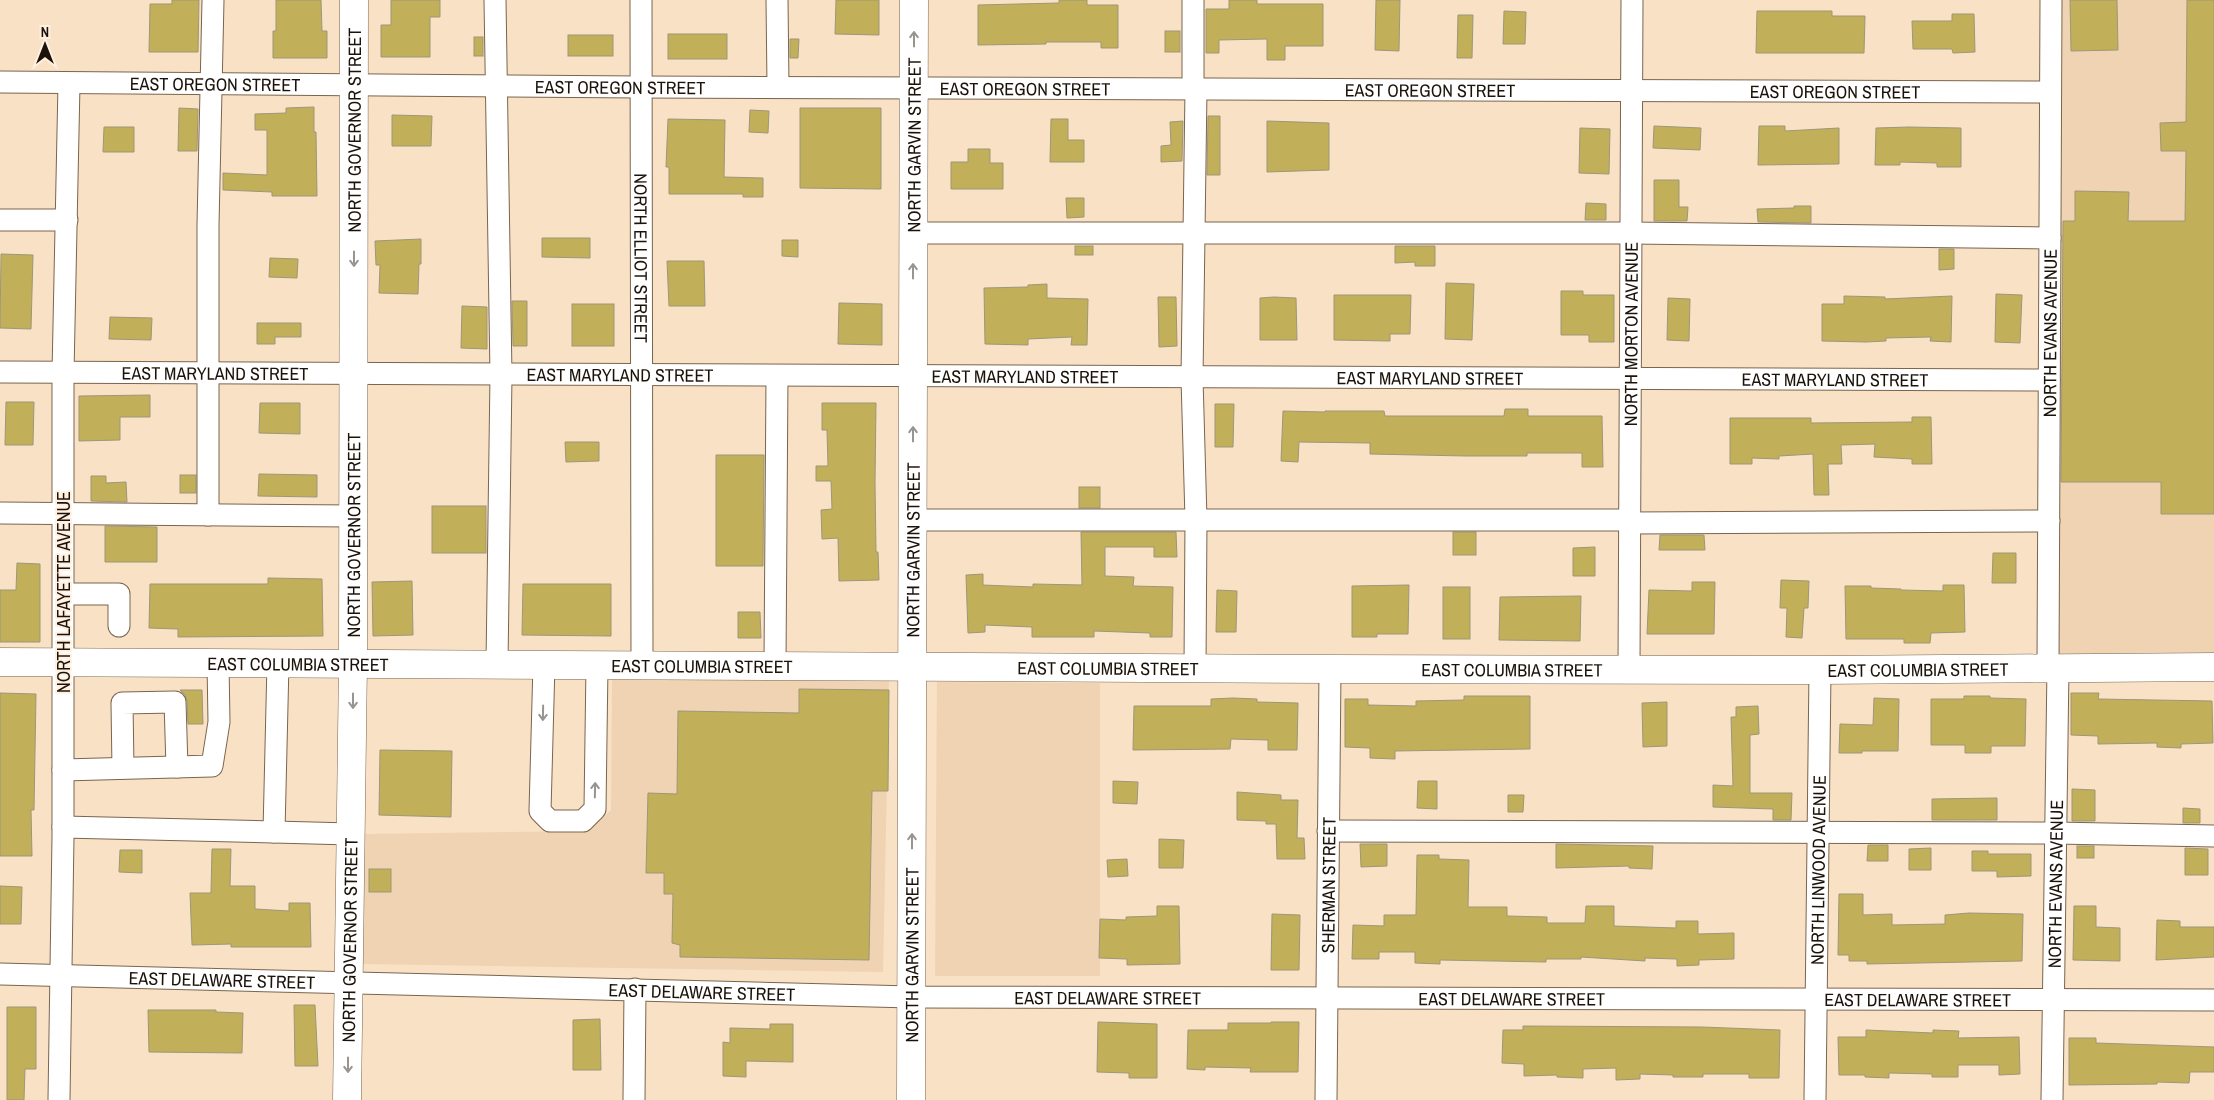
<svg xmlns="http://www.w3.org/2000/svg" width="2214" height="1100" font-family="'Archivo Narrow',sans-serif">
<rect width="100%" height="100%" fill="#f9e1c6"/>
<g fill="#f0d3b2">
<path d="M2056 0H2214V668L2048 667Z"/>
<path d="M612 678 889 680 883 972 361 964 364 834 589 831 611 810Z"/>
<path d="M937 682 1100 683V976H935Z"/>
</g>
<g fill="#c1af5a" stroke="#9e9777">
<path d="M172 0H199L198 52H149L150 4H172Z"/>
<path d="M276 0H321L322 31H327V58H273V31H276Z"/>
<path d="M391 0H440V17H430V57H381V25H391Z"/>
<path d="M836 0H879V35L835 34Z"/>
<path d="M1059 0H1087V5H1118V48H1101V42H1046V44L978 45V5L1059 3Z"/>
<path d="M1229 0H1257V4H1323V46H1285V60H1267V39L1219 40V53H1206V9H1229Z"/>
<path d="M1376 0H1400L1399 51 1375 50Z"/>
<path d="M2070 0H2117L2118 50 2071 51Z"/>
<path d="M2187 0H2214V514H2161V482H2061L2063 221H2075V191L2129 192 2128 221H2185L2186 151H2161L2160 123 2186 122Z"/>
<path d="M1504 11 1526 12 1525 44H1503Z"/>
<path d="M1757 11H1832V16H1865L1864 53H1756Z"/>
<path d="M1952 14H1974L1975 52 1953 53 1952 49H1913L1912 21H1952Z"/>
<path d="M1458 15H1473L1472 58H1457Z"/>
<rect x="1165" y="31" width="15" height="21"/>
<rect x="668" y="34" width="59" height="25"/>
<rect x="568" y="35" width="45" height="21"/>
<rect x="474" y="37" width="9" height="19"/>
<path d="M790 39H799L798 58H790Z"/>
<path d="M314 107V132H316L317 196H272V192L223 190V173L267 175V130H255V114L286 113V108Z"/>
<path d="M179 108 198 109 197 151H178Z"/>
<path d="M800 108H881V189L800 188Z"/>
<path d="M750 110 769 111 768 133 749 132Z"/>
<path d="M392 115 432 116 431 146H392Z"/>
<path d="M1208 116H1220V175H1207Z"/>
<path d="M668 119 725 120 724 177 763 178V197H743V194H669V167H666Z"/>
<path d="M1051 119H1068V140H1084V162H1050Z"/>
<path d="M1183 121 1182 161 1161 162V146L1171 145 1170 122Z"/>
<path d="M1267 121 1329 123V170L1267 172Z"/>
<path d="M1654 126 1701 128 1700 150 1653 148Z"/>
<path d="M1759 126H1785V131L1839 128V164L1758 165Z"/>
<path d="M104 127H134V152H103Z"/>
<path d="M1909 127 1961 128V167H1937V163L1900 162V165H1875L1876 128Z"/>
<path d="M1580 128 1610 129 1609 174 1579 173Z"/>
<path d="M968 149H990V163H1003V189H951V162H968Z"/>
<path d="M1654 180H1679V207H1688L1687 221H1654Z"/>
<path d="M1066 198H1084V217L1067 218Z"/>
<path d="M1586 203 1606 204V220H1585Z"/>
<path d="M1794 206H1811V223L1758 222 1757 209 1794 208Z"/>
<path d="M542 238H590V258L542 257Z"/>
<path d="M421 239V264H419L418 294 379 293 380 265H376L375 241Z"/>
<path d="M782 240H798V257L782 256Z"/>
<rect x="1075" y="246" width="18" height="9"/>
<path d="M1395 246H1435V266H1415V262L1395 263Z"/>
<path d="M1939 249H1954V269L1939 270Z"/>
<path d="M1 254 33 255 31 329 0 328Z"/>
<path d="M270 258 298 259 297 278 269 277Z"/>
<path d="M667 261H704L705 306H669Z"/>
<path d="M1446 283 1474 284 1472 340 1445 339Z"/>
<path d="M1047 284V298L1088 299 1087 345H1071L1072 337 1028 339V345L985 344 984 288 1028 287V285Z"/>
<path d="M1561 291H1583V295H1614V342H1589V335H1561Z"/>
<path d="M1996 294 2022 295 2020 343 1995 342Z"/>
<path d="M1334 295H1411L1410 334H1390V341L1334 340Z"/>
<path d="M1844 296 1885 297V299L1952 296 1951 342 1930 341 1931 337 1886 338V341L1866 342 1822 341V304H1844Z"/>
<path d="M1158 297H1176L1177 346 1159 347Z"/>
<path d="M1274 297 1296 298 1297 340H1260V298Z"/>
<path d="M1668 298 1690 299 1689 341 1667 340Z"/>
<path d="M512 301H527V346H513Z"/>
<path d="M839 303 882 304V345L838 344Z"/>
<rect x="572" y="304" width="42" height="42"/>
<path d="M462 306 487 307V349L461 348Z"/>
<path d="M110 317 152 318 151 340 109 339Z"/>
<path d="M257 323H301V337H275V344H257Z"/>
<path d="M150 395V417H120V440L79 441V396Z"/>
<path d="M6 402H34L33 445H5Z"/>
<path d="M260 403H300V434L259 433Z"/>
<path d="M822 403H876L875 482 876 552H878L879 580 839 581 838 538 822 539 821 510 832 509 831 481H816V466H828L827 430H822Z"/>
<path d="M1215 404H1234L1233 447H1215Z"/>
<path d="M1505 409H1528V416H1602L1603 467H1582V453H1527V456H1466L1370 454V443L1299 442 1298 462 1281 461 1283 411 1325 412V411H1384L1385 416H1504Z"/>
<path d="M1912 417H1931L1932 464H1912V459L1874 457 1875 444 1841 445 1842 464H1828L1829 495H1814L1813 454 1779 456V459L1752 458V464H1730V418H1811V423L1912 422Z"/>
<path d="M565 442H599V461L566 462Z"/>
<path d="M716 455H764L763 566H716Z"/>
<path d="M259 474 317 475V497L258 496Z"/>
<rect x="180" y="475" width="16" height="18"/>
<path d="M91 476H106V483L126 482 127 502 91 501Z"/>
<rect x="1079" y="487" width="21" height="21"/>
<rect x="432" y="506" width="54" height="47"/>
<path d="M105 526 157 527V562H105Z"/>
<path d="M1081 532H1176L1177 557H1154V547H1105V576L1134 577 1133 586 1173 587 1172 637H1150V633L1094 631V637H1032V627L985 625V632L968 633 966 575 983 574V585L1033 587V584L1082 585Z"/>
<rect x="1453" y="532" width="23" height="23"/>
<path d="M1660 535H1704L1705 550H1659Z"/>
<path d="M1595 547V576H1573V548Z"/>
<path d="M1993 553H2016V583H1992Z"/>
<path d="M17 563 40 564V642H0V590H16Z"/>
<path d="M268 578 322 579 323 636 178 637V629L149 628 150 584H268Z"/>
<path d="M1781 580 1809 581 1808 608H1804L1802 638 1786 637 1787 608H1780Z"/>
<path d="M412 581 413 635 373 636 372 582Z"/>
<path d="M1692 582H1715L1714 634H1647L1649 590 1692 591Z"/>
<path d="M523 584H611V636L522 635Z"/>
<path d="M1409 585 1408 634H1377V637H1352V586Z"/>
<path d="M1943 585H1964L1965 632 1931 633 1930 643H1904V639H1846L1845 586H1871V588L1901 589V590L1943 591Z"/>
<rect x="1443" y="587" width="27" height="52"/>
<path d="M1217 590 1237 591 1236 632H1216Z"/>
<path d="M1581 596 1580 641 1499 640 1500 597Z"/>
<path d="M738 612H760L761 638H738Z"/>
<path d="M799 689 889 690 888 791H872L869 960 680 957V945L672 943 673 894H664V873H646L648 793 677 794 678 711 799 713Z"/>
<path d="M180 690H202L203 724H188L187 701 185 695Z"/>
<path d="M0 693 36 694 34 810H31L32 856H0Z"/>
<path d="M2071 693H2099L2098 699 2212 701 2213 743 2181 744V748L2157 747V743L2098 744V736L2071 735Z"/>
<path d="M1464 696H1530V749L1395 751V759L1370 758V748L1345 747V699H1368V705L1416 706V701L1464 700Z"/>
<path d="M1964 696H1990V698L2026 699 2025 746H1991V753H1965V745H1931V699H1964Z"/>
<path d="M1233 698 1257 699V702L1298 703 1297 750H1268V740L1231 739 1230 749 1133 750 1134 706H1211V699Z"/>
<path d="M1874 698 1899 699 1898 751H1862V753H1839L1840 724 1873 725Z"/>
<path d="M1667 702V746L1643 747 1642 703Z"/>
<path d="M1758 706 1759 734 1750 735V793H1792L1791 820H1773V809L1713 807V785L1733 786 1731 717H1736V707Z"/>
<path d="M380 750 452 751 451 817 379 815Z"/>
<path d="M1113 781 1138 782 1137 804 1113 803Z"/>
<path d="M1418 781H1437V809L1417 808Z"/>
<path d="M2072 789 2095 790V821H2072Z"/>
<path d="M1237 792 1281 795V800H1298L1297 838H1304L1305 859H1277L1276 824H1266V821L1237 820Z"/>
<path d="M1508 795H1524L1523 812H1508Z"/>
<path d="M1997 798V820H1932V799Z"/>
<path d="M2183 808 2200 809V823H2183Z"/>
<path d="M1159 839 1184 840 1183 868H1159Z"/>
<path d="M1360 844H1387V866L1361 867Z"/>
<path d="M1556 844 1653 846 1652 869 1629 868V866L1556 868Z"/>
<path d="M1868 845H1888V861H1867Z"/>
<rect x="2077" y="846" width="17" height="12"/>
<path d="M1931 848V870H1909V849Z"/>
<path d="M2185 848 2208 849V875H2185Z"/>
<path d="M212 849H231L230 886H255V909L289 911V903H310L311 947H231V944L192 945 190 893H211Z"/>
<path d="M120 850H142V873L119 872Z"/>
<path d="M1972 851H1988V854H2031V876L1997 877V871H1972Z"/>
<path d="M1417 855H1439V859L1469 860 1468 907H1507V916L1547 917V923H1585L1586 906H1614V926L1676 928V921H1698V934L1734 933V959L1699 960V965L1677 966V959L1645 958V961L1581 957V959H1546V962L1440 960V964L1415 963V952H1379V959H1352L1353 925 1384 926V915H1416Z"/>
<path d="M1127 859 1128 876 1108 877 1107 860Z"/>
<rect x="369" y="869" width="22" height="23"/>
<path d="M0 886 22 887 21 924H0Z"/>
<path d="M1839 894H1863V915L1892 914V925L1945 924V915L1969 913 2023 914 2022 961 1867 964V961H1849V955H1838Z"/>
<path d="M1157 906H1179L1180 964 1127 965V959L1099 958 1100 919 1126 920V917L1157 916Z"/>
<path d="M2074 906H2096V927L2120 928V961L2073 960Z"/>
<path d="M1272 914 1300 915 1299 970H1271Z"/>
<path d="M2157 920 2180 921V927H2214V957L2156 960Z"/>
<path d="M294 1005H315L318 1066H295Z"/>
<path d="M7 1007H36V1069H25L24 1100H7Z"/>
<path d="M148 1010H216V1012L243 1013 242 1053 149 1052Z"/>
<path d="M600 1019 601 1070H573V1020Z"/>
<path d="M1098 1022 1157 1024V1078H1129V1073L1097 1072Z"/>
<path d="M1271 1022H1299L1298 1072H1250L1251 1068 1205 1067V1070L1187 1069 1188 1030H1228V1023H1271Z"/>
<path d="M770 1024H793V1062L746 1061V1077L723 1076V1042L730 1043V1028L770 1029Z"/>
<path d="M1523 1026 1702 1027 1780 1030 1779 1078H1749V1074H1703V1077H1673V1075L1640 1074V1079L1616 1080V1068L1583 1069V1078L1557 1077V1075L1524 1076V1064L1502 1063 1503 1030H1523Z"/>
<path d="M1866 1030 1933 1033V1030L1959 1031 1958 1038 2019 1037 2020 1074 1999 1075V1065H1958V1077H1932V1074L1889 1073V1078L1865 1077V1075H1839L1838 1037H1866Z"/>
<path d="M2069 1038H2096V1043L2214 1047V1072H2190L2189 1083 2157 1082V1084L2069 1085Z"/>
</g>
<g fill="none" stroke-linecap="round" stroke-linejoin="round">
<defs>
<g id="minor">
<path d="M495 0 501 375 497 664"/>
<path id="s1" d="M641 0 642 664"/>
<path d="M777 0 778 86"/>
<path id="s2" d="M0 82 640 87 2050 92"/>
<path d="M1193 89V0"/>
<path d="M0 220H67"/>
<path d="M913 233H1630L2050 238"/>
<path id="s3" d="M0 372 2049 380"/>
<path d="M0 513 353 516"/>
<path d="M208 515V225L213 0"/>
<path d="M913 520H1630"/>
<path d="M1630 523 2049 521"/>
<path d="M64 594H119V626"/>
<path d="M544 664 540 811 550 821H583L595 809 597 665"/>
<path d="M775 664 777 376"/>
<path d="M1195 667 1196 519 1192 378 1196 89"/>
<path id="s4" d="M2048 667 2051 0"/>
<path id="s5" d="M1629 669 1632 0"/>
<path d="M123 768 122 703 175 702 177 767"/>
<path d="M63 770 212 766 219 722 218 663"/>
<path d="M63 827 274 832 278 663"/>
<path d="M1328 831 2055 833 2214 836"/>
<path d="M274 832 351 834"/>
<path id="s6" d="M0 974 912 997 2214 1000"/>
<path d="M59 1100 63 836V373L69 84"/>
<path d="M634 1100 635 989"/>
<path id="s7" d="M1326 1100 1330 669"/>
<path id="s8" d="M1815 1100 1820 670"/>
<path id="s9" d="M2052 1100 2058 667"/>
</g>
<g id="major">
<path id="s10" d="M0 662 1330 669 1820 670 2214 667"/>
<path id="s11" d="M347 1100 353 663 354 0"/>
<path id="s12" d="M911 1100 914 0"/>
</g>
</defs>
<use href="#minor" stroke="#7a654d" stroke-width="23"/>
<use href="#major" stroke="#7a654d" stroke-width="29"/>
<use href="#minor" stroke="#fff" stroke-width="21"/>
<use href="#major" stroke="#fff" stroke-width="28"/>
</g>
<defs><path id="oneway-shaft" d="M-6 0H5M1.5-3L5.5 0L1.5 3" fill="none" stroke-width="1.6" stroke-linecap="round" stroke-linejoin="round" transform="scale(1.25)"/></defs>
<g stroke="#989590">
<use href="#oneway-shaft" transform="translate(914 39) rotate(-90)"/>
<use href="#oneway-shaft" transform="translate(354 259) rotate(90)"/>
<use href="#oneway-shaft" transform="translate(913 271) rotate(-90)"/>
<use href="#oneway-shaft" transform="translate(913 434) rotate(-90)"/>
<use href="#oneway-shaft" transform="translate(353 701) rotate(90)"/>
<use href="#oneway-shaft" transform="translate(543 713) rotate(91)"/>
<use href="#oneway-shaft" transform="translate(595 790) rotate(-89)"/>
<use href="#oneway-shaft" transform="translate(912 841) rotate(-90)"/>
<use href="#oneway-shaft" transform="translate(348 1065) rotate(90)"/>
</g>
<g text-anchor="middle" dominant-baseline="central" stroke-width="4" stroke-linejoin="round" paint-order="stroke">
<g font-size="18" fill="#1b1309" stroke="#fff0e0">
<text stroke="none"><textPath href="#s2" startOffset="215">EAST OREGON STREET</textPath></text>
<text stroke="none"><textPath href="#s2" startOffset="620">EAST OREGON STREET</textPath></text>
<text stroke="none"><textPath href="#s2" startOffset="1025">EAST OREGON STREET</textPath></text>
<text stroke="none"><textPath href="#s2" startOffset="1430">EAST OREGON STREET</textPath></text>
<text stroke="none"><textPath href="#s2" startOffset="1835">EAST OREGON STREET</textPath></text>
<text stroke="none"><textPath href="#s11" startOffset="970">NORTH GOVERNOR STREET</textPath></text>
<text stroke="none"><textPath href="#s12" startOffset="955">NORTH GARVIN STREET</textPath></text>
<text stroke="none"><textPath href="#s1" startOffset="258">NORTH ELLIOT STREET</textPath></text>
<text stroke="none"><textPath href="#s4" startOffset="334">NORTH EVANS AVENUE</textPath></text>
<text stroke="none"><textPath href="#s5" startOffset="335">NORTH MORTON AVENUE</textPath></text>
<text stroke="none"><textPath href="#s3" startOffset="215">EAST MARYLAND STREET</textPath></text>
<text stroke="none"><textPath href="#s3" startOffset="620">EAST MARYLAND STREET</textPath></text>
<text stroke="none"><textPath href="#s3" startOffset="1025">EAST MARYLAND STREET</textPath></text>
<text stroke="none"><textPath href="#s3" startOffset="1430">EAST MARYLAND STREET</textPath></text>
<text stroke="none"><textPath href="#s3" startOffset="1835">EAST MARYLAND STREET</textPath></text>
<text stroke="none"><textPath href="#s11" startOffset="565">NORTH GOVERNOR STREET</textPath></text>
<text stroke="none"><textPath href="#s12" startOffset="550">NORTH GARVIN STREET</textPath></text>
<text transform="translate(63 592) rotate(-90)">NORTH LAFAYETTE AVENUE</text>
<text stroke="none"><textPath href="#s10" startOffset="298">EAST COLUMBIA STREET</textPath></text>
<text stroke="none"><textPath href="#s10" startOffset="702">EAST COLUMBIA STREET</textPath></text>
<text stroke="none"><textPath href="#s10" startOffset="1108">EAST COLUMBIA STREET</textPath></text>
<text stroke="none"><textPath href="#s10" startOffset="1918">EAST COLUMBIA STREET</textPath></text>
<text stroke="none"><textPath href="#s10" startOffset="1512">EAST COLUMBIA STREET</textPath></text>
<text stroke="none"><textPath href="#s8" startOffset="230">NORTH LINWOOD AVENUE</textPath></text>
<text stroke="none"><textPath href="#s9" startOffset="216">NORTH EVANS AVENUE</textPath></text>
<text stroke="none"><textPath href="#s7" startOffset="215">SHERMAN STREET</textPath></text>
<text stroke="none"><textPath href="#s11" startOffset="160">NORTH GOVERNOR STREET</textPath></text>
<text stroke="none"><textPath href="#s12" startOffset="145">NORTH GARVIN STREET</textPath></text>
<text stroke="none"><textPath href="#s6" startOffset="222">EAST DELAWARE STREET</textPath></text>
<text stroke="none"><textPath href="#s6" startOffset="702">EAST DELAWARE STREET</textPath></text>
<text stroke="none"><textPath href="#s6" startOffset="1108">EAST DELAWARE STREET</textPath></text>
<text stroke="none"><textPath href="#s6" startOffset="1512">EAST DELAWARE STREET</textPath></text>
<text stroke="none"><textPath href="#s6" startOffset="1918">EAST DELAWARE STREET</textPath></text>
</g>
</g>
<g transform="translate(45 45)" stroke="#fff0e0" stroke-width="4" paint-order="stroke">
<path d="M0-4L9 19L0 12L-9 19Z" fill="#1b1309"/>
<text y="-8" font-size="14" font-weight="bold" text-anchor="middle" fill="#1b1309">N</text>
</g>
</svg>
